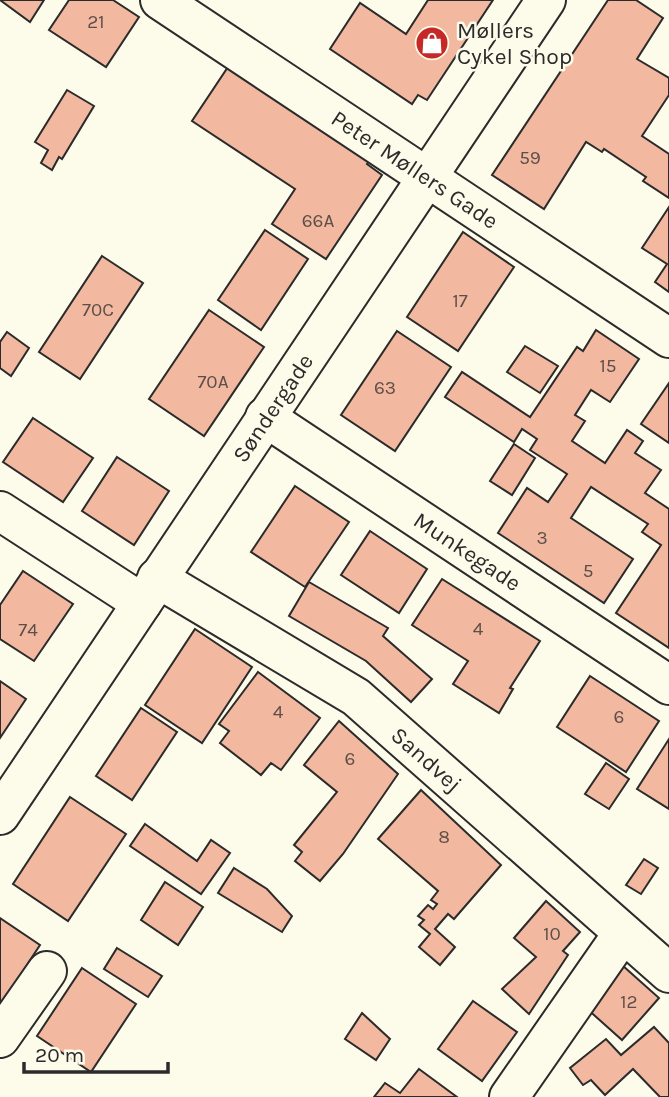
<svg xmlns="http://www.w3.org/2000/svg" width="669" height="1097" font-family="Karla,sans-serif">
<rect width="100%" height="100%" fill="#fdfbea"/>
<g fill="#f2b8a0" stroke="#2b2b2b" stroke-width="2">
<path d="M0 0H44L30 22Z"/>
<path d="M69 0H113L139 17 106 67 49 30Z"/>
<path d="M428 0H493L427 100 418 95 412 104 330 49 360 3 406 34Z"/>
<path d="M608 0H636L663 18 637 59 669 78V95L642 136 669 154V198L643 181 646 177 604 149 602 152 586 142 544 209 492 175Z"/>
<path d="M228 67 369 161 367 164 382 175 326 259 272 224 295 189 192 121Z"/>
<path d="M67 90 94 106 62 159 59 157 52 170 41 163 48 150 35 142Z"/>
<path d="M669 207V292L655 282 667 264 642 248Z"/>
<path d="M265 230 308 259 261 330 218 300Z"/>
<path d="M463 232 514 267 458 351 407 317Z"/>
<path d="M102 256 143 283 80 379 39 352Z"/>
<path d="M209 310 264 347 204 436 149 399Z"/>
<path d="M596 330 639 359 610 402 591 390 575 415 585 421 572 441 605 463 627 430 643 441 635 453 661 470 645 493 669 509V648L616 613 661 545 642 532 648 524 591 487 571 518 633 559 604 603 498 533 527 488 548 502 567 474 530 450 537 439 522 429 514 442 445 397 462 372 530 417 577 347 583 351Z"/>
<path d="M397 331 451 367 395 451 341 415Z"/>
<path d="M7 332 29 348 11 376 0 368V342Z"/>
<path d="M525 346 558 366 540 393 507 372Z"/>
<path d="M669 383V443L641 424Z"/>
<path d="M33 418 93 458 63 502 3 462Z"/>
<path d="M514 444 535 458 512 495 490 481Z"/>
<path d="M117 457 169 491 134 545 82 511Z"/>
<path d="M295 486 349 522 305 587 251 552Z"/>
<path d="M370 531 427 569 399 613 341 575Z"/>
<path d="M23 571 73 604 34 661 0 639V605Z"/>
<path d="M442 579 540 641 510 688 513 689 499 713 453 684 468 661 412 625Z"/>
<path d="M309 582 388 628 383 636 432 679 411 702 366 661 289 616Z"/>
<path d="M195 629 252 667 202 743 145 705Z"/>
<path d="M258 672 320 718 281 770 271 763 261 775 220 743 229 731 219 724Z"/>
<path d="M590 676 659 721 626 772 557 727Z"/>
<path d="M0 681 26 699 0 738Z"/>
<path d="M141 708 177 732 132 800 96 776Z"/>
<path d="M339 721 398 774 343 854 320 881 295 861 302 852 294 845 337 792 304 765Z"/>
<path d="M669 739V809L637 789Z"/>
<path d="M606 763 629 779 609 809 585 794Z"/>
<path d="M421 790 501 865 454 919 448 914 435 929 455 947 440 965 419 947 430 934 419 925 424 920 418 916 428 905 433 909 437 904 431 900 438 891 378 839Z"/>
<path d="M70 797 126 834 68 921 13 884Z"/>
<path d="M145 824 197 861 211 840 230 853 201 894 130 846Z"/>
<path d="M644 859 658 868 641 894 626 885Z"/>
<path d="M234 868 267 889 292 916 282 932 218 893Z"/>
<path d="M165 882 203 907 178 945 141 920Z"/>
<path d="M546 901 580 932 563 951 568 955 529 1014 502 989 536 957 514 938Z"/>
<path d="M0 918 40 945 0 1006Z"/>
<path d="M117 948 162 976 148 997 104 969Z"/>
<path d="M622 965 659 998 622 1040 585 1007Z"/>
<path d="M82 968 136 1004 91 1072 37 1036Z"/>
<path d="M473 1001 517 1032 482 1081 438 1049Z"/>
<path d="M362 1013 390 1039 376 1060 345 1039Z"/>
<path d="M654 1027 669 1043V1097H660L633 1069 605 1095 591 1080 583 1085 570 1068 606 1039 621 1055Z"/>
<path d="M419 1069 457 1097H374L385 1083 400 1093Z"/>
</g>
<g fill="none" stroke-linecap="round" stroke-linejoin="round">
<defs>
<g id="minor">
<path id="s1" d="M160 0 669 338"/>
<path id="s2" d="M265 417 669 685"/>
<path d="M0 511 142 603"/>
<path id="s3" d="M157 578 356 697 669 973"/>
<path id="s4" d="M0 815 546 0"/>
<path d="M0 1038 47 971"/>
<path d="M509 1097 623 933"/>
</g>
</defs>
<use href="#minor" stroke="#2b2b2b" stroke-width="42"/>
<use href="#minor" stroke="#fdfbea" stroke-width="38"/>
</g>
<defs>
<symbol id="shop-disc" viewBox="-11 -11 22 22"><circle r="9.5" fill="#c62828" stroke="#fdfbea"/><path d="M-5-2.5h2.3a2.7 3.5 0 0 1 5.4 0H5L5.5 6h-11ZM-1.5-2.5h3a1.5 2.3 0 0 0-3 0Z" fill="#fff"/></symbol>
</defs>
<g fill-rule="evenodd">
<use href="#shop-disc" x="413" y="24" width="38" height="38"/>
</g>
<g text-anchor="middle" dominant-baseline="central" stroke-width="5" stroke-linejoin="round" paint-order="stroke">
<g font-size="19" fill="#5d4e48">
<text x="96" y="22">21</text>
<text x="530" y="158">59</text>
<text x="318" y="221">66A</text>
<text x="460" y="301">17</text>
<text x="98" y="310">70C</text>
<text x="608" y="366">15</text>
<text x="213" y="382">70A</text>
<text x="385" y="388">63</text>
<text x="542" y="538">3</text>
<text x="588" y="571">5</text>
<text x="478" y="629">4</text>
<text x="28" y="630">74</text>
<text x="278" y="712">4</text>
<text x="619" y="717">6</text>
<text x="350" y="759">6</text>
<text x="444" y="837">8</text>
<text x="552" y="934">10</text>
<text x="629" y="1002">12</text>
</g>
<g font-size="23" fill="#2b2b2b" stroke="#fdfbea" text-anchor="start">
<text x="457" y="30">Møllers<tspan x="457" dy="26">Cykel Shop</tspan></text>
</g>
<g font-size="23" fill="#2b2b2b" stroke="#fdfbea">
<text stroke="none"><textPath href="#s1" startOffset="306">Peter Møllers Gade</textPath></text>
<text stroke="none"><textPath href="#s4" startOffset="490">Søndergade</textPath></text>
<text stroke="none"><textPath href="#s2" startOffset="243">Munkegade</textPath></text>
<text stroke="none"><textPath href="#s3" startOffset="326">Sandvej</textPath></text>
</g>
</g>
<path d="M24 1062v10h144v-10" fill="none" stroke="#2b2b2b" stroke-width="3.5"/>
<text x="35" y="1062" font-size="21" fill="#2b2b2b" stroke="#fdfbea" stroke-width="5" paint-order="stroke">20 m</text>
</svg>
